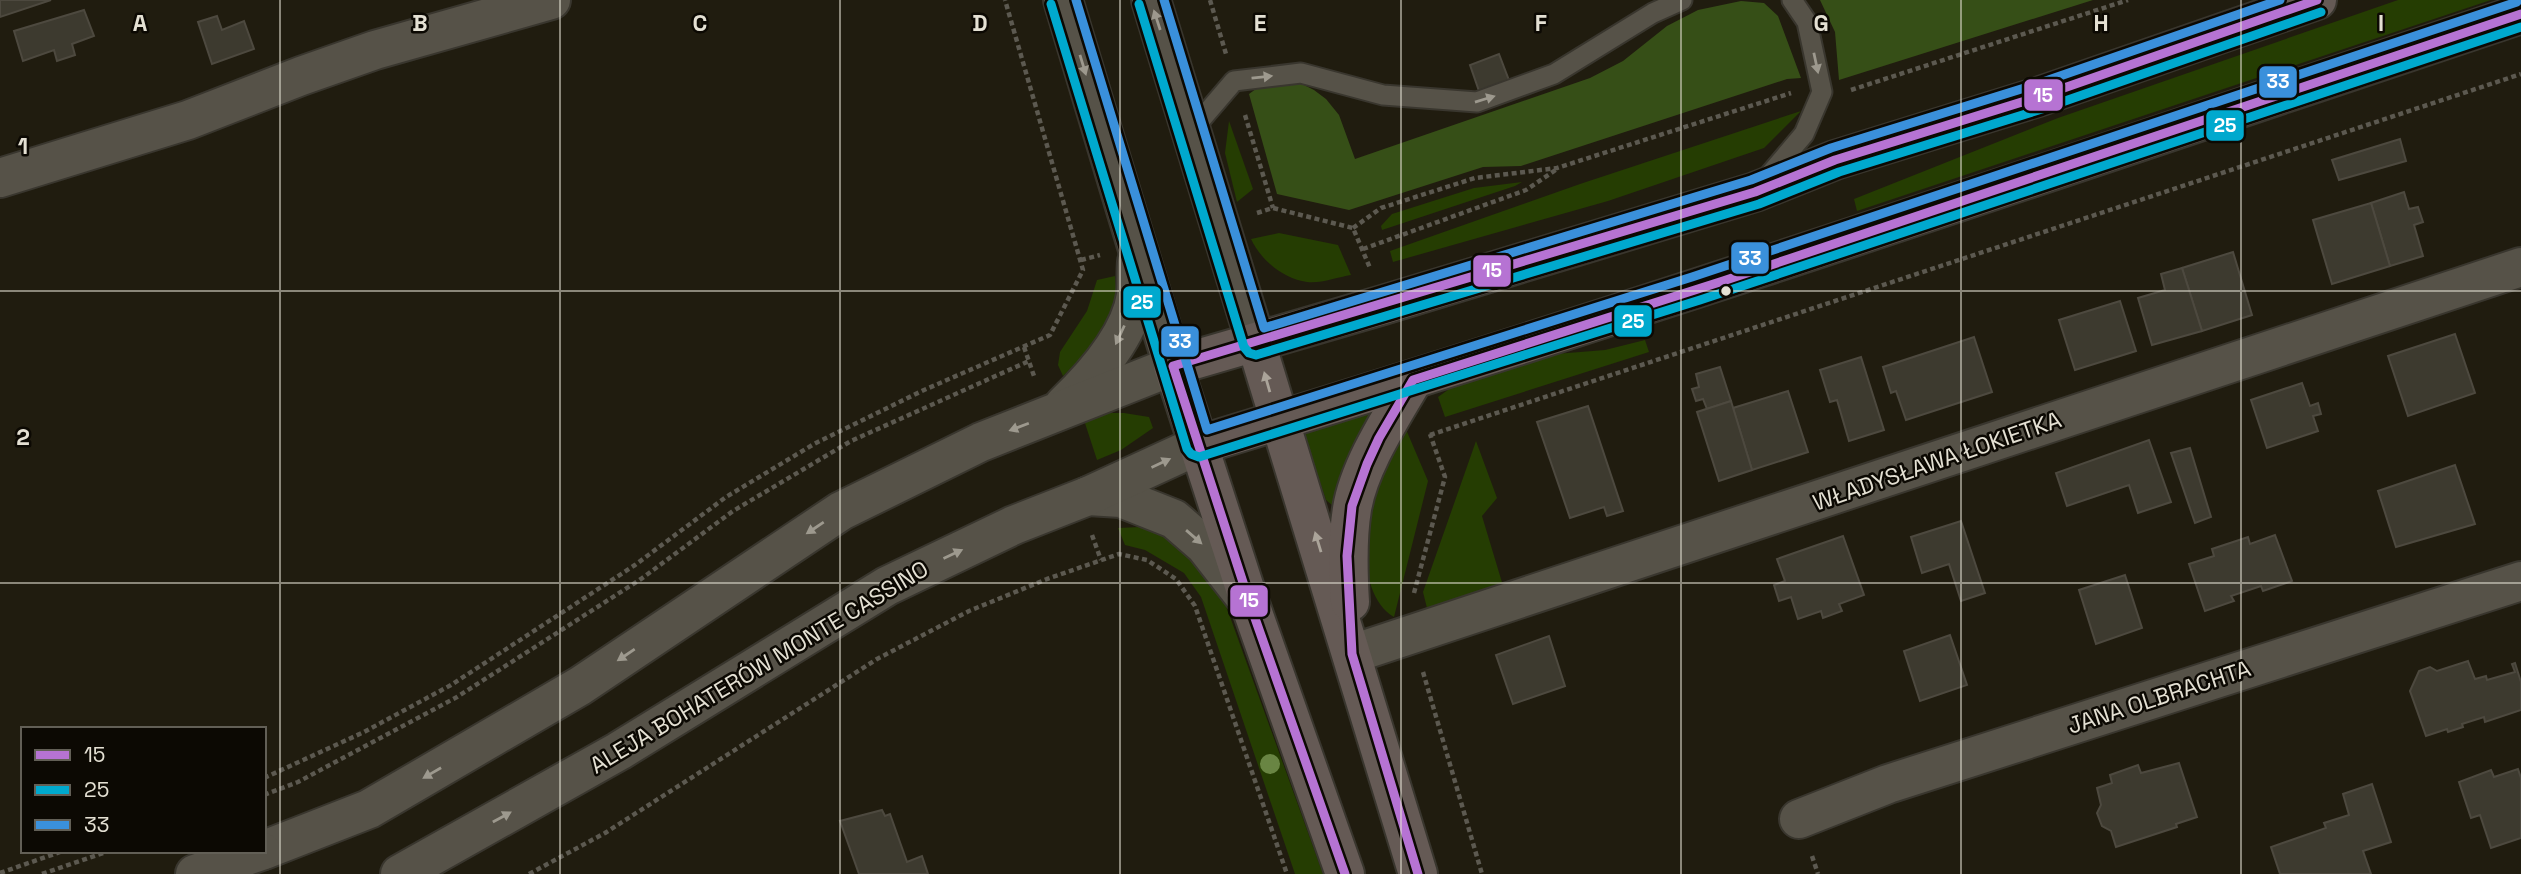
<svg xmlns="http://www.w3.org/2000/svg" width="2521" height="874" font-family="'Space Grotesk',sans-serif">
<rect width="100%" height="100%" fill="#201c0f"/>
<g fill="#253d02">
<path d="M2398 0H2491L1857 211 1854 199 2058 118Z"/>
<path d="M1801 111 1764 148 1608 201 1393 262 1390 251 1580 184Z"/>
<path d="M1229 121 1253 189 1237 202 1225 153Z"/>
<path d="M1522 182 1515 186 1382 230 1381 226 1392 214 1474 188Z"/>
<path d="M1279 233 1338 245 1351 275C1338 277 1320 284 1307 282 1283 279 1261 260 1251 239Z"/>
<path d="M1115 276 1117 301 1103 330 1093 347 1063 376 1058 365 1060 352 1087 311 1097 280Z"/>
<path d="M1645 340 1649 352 1445 417 1438 397 1452 387 1474 377 1543 355 1605 350Z"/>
<path d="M1105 413H1124L1149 417 1153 428 1121 450 1097 460 1083 417Z"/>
<path d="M1364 413 1370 414 1372 417 1341 501 1332 505 1326 500 1304 434Z"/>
<path d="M1405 427 1428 481 1394 617C1356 595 1362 516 1375 479 1381 461 1396 443 1405 427Z"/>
<path d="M1476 441 1497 498 1482 516 1504 589 1428 612 1423 592Z"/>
<path d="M1140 527 1169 536 1184 547 1220 589 1323 874H1295L1201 597 1184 573 1145 550 1125 545 1118 528Z"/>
</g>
<g fill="#364f17">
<path d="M1820 0H2093L1839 80 1835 32Z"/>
<path d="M1741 1 1764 3 1778 16 1801 78 1787 79 1521 166 1483 167 1349 210 1277 194 1249 94 1264 83H1300L1314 90 1326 99 1339 115 1355 159 1590 78 1623 61 1667 26 1698 10Z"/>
</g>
<g fill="#3d3a2f" stroke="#4d493f" stroke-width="2">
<path d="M0 0H51L0 17Z"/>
<path d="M84 10 94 36 72 44 75 55 57 61 54 50 23 61 14 31Z"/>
<path d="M217 16 222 30 244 21 254 49 212 64 198 22Z"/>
<path d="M1499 54 1510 83 1480 94 1470 65Z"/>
<path d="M2400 139 2406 161 2339 180 2332 160Z"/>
<path d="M2404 192 2409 209 2418 207 2423 222 2414 225 2423 256 2390 266 2371 203Z"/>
<path d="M2371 203 2390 266 2332 284 2313 220Z"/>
<path d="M2233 252 2252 315 2202 331 2182 268Z"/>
<path d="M2182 268 2202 331 2152 345 2138 298 2165 290 2161 274Z"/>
<path d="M2120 301 2136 351 2075 370 2059 320Z"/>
<path d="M2455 334 2475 393 2408 416 2388 356Z"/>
<path d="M1974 337 1992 392 1906 420 1896 391 1891 393 1883 367Z"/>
<path d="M1861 357 1884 430 1849 441 1837 400 1830 402 1820 370Z"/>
<path d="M1720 367 1731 401 1707 409 1703 399 1696 401 1692 389 1699 387 1696 374Z"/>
<path d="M2302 383 2310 406 2318 403 2321 414 2313 416 2318 431 2267 448 2251 400Z"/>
<path d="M1788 391 1808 452 1752 470 1733 408Z"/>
<path d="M1731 401 1752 470 1719 481 1697 412Z"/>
<path d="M1588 406 1623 511 1607 516 1604 507 1570 518 1537 422Z"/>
<path d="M2149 440 2171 502 2138 513 2129 485 2067 506 2056 473Z"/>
<path d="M2190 448 2211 517 2195 523 2171 453Z"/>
<path d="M2455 465 2475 524 2396 547 2378 491Z"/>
<path d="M1961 521 1985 593 1961 601 1949 564 1922 573 1911 537Z"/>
<path d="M2275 535 2292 581 2263 591 2261 586 2231 596 2234 601 2205 611 2189 564 2214 556 2212 549 2248 537 2250 544Z"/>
<path d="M1843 536 1864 595 1839 604 1842 611 1823 618 1821 611 1798 619 1791 597 1779 601 1774 585 1785 581 1777 559Z"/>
<path d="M2125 575 2142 628 2096 644 2079 590Z"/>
<path d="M1950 635 1967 685 1920 701 1904 651Z"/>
<path d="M1549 636 1565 686 1513 704 1496 655Z"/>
<path d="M2468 661 2475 679 2486 676 2487 680 2515 672 2512 664 2515 663 2521 682V710L2485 722 2484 717 2462 724 2463 727 2448 732 2447 729 2426 736 2410 691 2419 671 2430 667 2437 671Z"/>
<path d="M2179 763 2197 817 2176 824 2177 827 2116 847 2111 831 2102 826 2097 813 2101 805 2097 788 2112 783 2110 775 2138 765 2141 773Z"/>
<path d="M2518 769 2521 778V838L2491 848 2480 815 2471 818 2459 782 2491 770 2494 777Z"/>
<path d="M2372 784 2391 842 2363 851 2371 874H2280L2271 847 2326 828 2324 823 2349 815 2343 794Z"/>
<path d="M882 810 885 816 890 814 907 862 922 856 928 874H859L840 821Z"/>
</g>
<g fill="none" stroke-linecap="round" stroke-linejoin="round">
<defs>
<g id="lane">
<path d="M1192 130 1234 81 1301 73 1383 95 1477 102 1554 74 1653 13 1682 0"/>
<path d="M1766 179 1804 134 1822 92 1807 22 1792 0"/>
</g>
<g id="street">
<path d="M0 178 188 120 301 76 375 50 551 0"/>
<path d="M1352 654 2521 267"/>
<path d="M1799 819 1888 784 2521 581"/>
</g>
<g id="secondary">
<path d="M1151 0 1256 343"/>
<path d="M1064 405C1092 378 1130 336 1136 295 1137 284 1136 272 1137 262"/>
<path d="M1088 496 1121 498 1174 519 1205 546 1248 601"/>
<path d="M264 850 369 809 580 686 841 511 981 442 1173 366 1063 0"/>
<path d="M195 874 261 851"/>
<path d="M400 874 619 751 887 586 1014 525 1088 496 1199 445"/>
</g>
<g id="primary">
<path d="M1256 343 1418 874"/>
<path d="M1199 445C1642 311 2081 161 2521 14"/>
<path d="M1350 602C1348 570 1347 540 1352 509 1359 466 1391 418 1413 380"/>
<path d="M1345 874 1250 604 1173 366 1383 305 1755 192 1835 160 2038 97 2317 0"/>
</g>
</defs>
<use href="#lane" stroke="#39362e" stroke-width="23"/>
<use href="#street" stroke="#39362e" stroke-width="42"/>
<use href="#secondary" stroke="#39362e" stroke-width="42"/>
<use href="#primary" stroke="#39362e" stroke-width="42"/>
<g stroke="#5c5950" stroke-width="4.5" stroke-dasharray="5 3.5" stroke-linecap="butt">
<path d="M1210 0 1226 54"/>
<path d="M1851 90 2128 0"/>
<path d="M1245 115 1273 208"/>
<path d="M1257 213 1273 208 1353 228 1370 268"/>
<path d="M1353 228 1381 208 1475 178 1557 168 1791 93"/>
<path d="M1363 249 1526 190 1557 169"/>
<path d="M1081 260 1100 255"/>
<path d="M1024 347 1035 379"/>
<path d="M1430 435 2521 74"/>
<path d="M1092 535 1101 560"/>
<path d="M1414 593 1445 477 1430 434"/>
<path d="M1423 672 1482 874"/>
<path d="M264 778 364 732 451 685 635 565 726 497 814 444 924 390 1050 335 1083 270 1005 0"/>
<path d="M264 795 298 782 457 697 641 579 733 511 851 441 1029 361"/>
<path d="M1812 856 1818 874"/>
<path d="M0 873 63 851"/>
<path d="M42 874 109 851"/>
<path d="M529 874 605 833 877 659 969 611 1047 579 1119 554 1147 560 1176 579 1195 606 1287 874"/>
</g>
<use href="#lane" stroke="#565248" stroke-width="19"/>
<use href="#street" stroke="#565248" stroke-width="38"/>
<use href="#secondary" stroke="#565248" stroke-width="38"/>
<use href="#primary" stroke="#655a55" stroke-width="38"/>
<defs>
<g id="bus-1">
<path d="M1345 874 1250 604 1173 366 1755 192 1835 160 2038 97 2317 0"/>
<path d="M1418 874 1352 654 1347 556 1352 506 1367 464 1379 438 1413 380 1723 281 2521 14"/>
</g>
<g id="bus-2">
<path d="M1051 4 1187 449 1191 454 1199 457 1700 300 2521 27"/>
<path d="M1139 4 1244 347 1249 353 1256 355 1759 204 1839 172 2042 109 2321 12"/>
</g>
<g id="bus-3">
<path d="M1076 0 1207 430 1692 277 2517 2"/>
<path d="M1164 0 1264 328 1751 180 1831 148 2034 85 2280 0"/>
</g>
</defs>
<use href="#bus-1" stroke="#0c0903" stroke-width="14"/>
<use href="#bus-2" stroke="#0c0903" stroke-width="14"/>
<use href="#bus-3" stroke="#0c0903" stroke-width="14"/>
<use href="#bus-1" stroke="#b673d3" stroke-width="9"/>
<use href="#bus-2" stroke="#00a9ce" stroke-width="9"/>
<use href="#bus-3" stroke="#3a90db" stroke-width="9"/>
</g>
<circle fill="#698543" cx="1270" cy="764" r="10"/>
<defs><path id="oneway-solid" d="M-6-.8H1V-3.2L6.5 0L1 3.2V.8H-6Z" transform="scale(1.75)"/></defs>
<g fill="#9d998e">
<use href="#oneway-solid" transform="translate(1157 20) rotate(-108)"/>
<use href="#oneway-solid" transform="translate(1816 63) rotate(78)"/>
<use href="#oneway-solid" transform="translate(1083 65) rotate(73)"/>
<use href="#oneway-solid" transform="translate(1262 77) rotate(-6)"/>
<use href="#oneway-solid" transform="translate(1485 99) rotate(-17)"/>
<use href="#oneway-solid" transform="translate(1120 335) rotate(115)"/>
<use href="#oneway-solid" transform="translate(1019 427) rotate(159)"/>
<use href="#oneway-solid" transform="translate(1161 463) rotate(-25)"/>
<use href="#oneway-solid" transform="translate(815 528) rotate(146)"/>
<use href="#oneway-solid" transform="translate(1194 537) rotate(41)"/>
<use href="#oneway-solid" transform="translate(953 554) rotate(-25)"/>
<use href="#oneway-solid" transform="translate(626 655) rotate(146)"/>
<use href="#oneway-solid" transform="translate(432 773) rotate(150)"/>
<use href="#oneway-solid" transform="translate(502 817) rotate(-29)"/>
</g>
<g fill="#aba49a">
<use href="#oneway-solid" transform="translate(1267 382) rotate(-106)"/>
<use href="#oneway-solid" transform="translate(1318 542) rotate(-107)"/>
</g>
<path fill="none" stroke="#e4e0d3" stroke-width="2" stroke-opacity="0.55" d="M280 0V874M560 0V874M840 0V874M1120 0V874M1401 0V874M1681 0V874M1961 0V874M2241 0V874M0 291H2521M0 583H2521"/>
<circle fill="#e4e0d3" stroke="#0c0903" stroke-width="2.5" cx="1726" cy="291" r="6"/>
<g text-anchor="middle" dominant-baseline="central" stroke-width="5" stroke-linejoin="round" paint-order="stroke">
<g font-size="23" fill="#e4e0d3" stroke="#0c0903">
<text transform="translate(1937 461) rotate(-19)">WŁADYSŁAWA ŁOKIETKA</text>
<text transform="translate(759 667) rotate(-31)">ALEJA BOHATERÓW MONTE CASSINO</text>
<text transform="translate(2159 697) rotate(-18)">JANA OLBRACHTA</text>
</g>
</g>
<g font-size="23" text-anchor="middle" font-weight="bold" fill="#e4e0d3" stroke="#0c0903" stroke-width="5" stroke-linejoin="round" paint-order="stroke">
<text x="140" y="31">A</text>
<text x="420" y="31">B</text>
<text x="700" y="31">C</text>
<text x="980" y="31">D</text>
<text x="1260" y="31">E</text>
<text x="1541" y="31">F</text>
<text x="1821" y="31">G</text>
<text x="2101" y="31">H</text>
<text x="2381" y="31">I</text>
<text x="23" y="154">1</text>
<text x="23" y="445">2</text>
</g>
<g stroke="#0c0903" stroke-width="2.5">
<rect x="2258" y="65" width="40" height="34" rx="7" fill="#3a90db"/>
<rect x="2023" y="78" width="41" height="34" rx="7" fill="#b673d3"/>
<rect x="2205" y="109" width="40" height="33" rx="7" fill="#00a9ce"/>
<rect x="1730" y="241" width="40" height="34" rx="7" fill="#3a90db"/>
<rect x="1472" y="254" width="40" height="34" rx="7" fill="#b673d3"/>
<rect x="1122" y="285" width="40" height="34" rx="7" fill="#00a9ce"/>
<rect x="1613" y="304" width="40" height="34" rx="7" fill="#00a9ce"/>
<rect x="1160" y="325" width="40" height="33" rx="7" fill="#3a90db"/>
<rect x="1229" y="584" width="40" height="34" rx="7" fill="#b673d3"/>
</g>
<g font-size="19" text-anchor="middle" font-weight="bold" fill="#fff">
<text x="2278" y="88">33</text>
<text x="2043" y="102">15</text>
<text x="2225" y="132">25</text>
<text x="1750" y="265">33</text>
<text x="1492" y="277">15</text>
<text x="1142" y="309">25</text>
<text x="1633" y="328">25</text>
<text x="1180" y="348">33</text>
<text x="1249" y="607">15</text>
</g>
<rect x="21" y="727" width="245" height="126" fill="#0c0903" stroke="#625f56" stroke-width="2"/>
<rect x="35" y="750" width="35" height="10" fill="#b673d3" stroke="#625f56" stroke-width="2"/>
<text x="84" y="762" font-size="21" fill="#e4e0d3">15</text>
<rect x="35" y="785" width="35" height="10" fill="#00a9ce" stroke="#625f56" stroke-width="2"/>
<text x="84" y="797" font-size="21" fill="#e4e0d3">25</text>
<rect x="35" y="820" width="35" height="10" fill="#3a90db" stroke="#625f56" stroke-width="2"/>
<text x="84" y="832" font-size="21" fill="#e4e0d3">33</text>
</svg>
